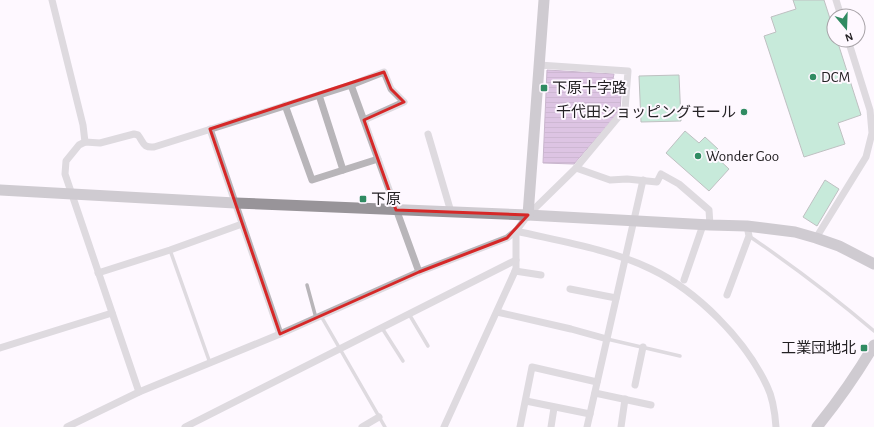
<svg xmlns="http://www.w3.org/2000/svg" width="874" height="427" font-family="'Alegreya Sans','Noto Sans JP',sans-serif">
<defs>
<pattern id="water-rules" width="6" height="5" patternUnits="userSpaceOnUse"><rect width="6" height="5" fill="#b785c1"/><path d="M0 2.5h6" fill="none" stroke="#956c9d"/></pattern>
</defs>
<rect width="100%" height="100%" fill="#fef8ff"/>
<path fill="url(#water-rules)" stroke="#8b6792" d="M547 70 614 74 613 79 622 81 620 111 574 164 543 163Z"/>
<g fill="#86d9ae" stroke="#737d77">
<path d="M793 0H824L834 31V40H837L861 115 838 123 845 144 804 157 764 36 776 32 771 17 796 9Z"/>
<path d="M679 75 681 121 641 122 639 76Z"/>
<path d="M685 131 699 143 705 137 718 149 713 154 729 169 709 191 666 153Z"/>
<path d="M825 180 839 189 817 226 803 217Z"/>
</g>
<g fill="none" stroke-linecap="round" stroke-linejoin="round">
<g stroke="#b8b5b9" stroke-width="3.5">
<path d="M749 236C793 266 834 297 874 331"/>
<path d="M170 250 210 363"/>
<path d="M307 285 316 318"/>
<path d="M409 314 428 346"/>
<path d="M321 316 385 427"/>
<path d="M382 328 403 361"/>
<path d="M607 339 680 356"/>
</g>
<g stroke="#b8b5b9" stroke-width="7">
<path d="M52 0 83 125 85 142"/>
<path d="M836 0 841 16"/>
<path d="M539 65 628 71 625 109 576 168"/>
<path d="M351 85 384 72 391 89 404 102 364 120"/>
<path d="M319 95 343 170"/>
<path d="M285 105 312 180 378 159"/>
<path d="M210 129 280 334"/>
<path d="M428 134 451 212"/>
<path d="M516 231C559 241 610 249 651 269 697 291 745 339 767 386 773 398 775 413 776 427"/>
<path d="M816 238 866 157 872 133 870 110 848 40"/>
<path d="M515 271 541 275"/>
<path d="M98 273 170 250 242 224"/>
<path d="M684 280 703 225"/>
<path d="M570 289 616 298"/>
<path d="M727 295 749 236 747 226"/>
<path d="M497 312 571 329 607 339"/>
<path d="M0 348 112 313"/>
<path d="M635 385 643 347"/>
<path d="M139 392 65 174 66 161 79 145 85 142 100 143 134 134 138 135C144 143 143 148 154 147L351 85 419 272"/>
<path d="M595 393 651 405"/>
<path d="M526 401 590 414"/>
<path d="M67 427 139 392 280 334 419 272 507 238 516 231 528 215 576 168 610 180 627 179 657 182 661 174 679 184 709 210 710 225"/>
<path d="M185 427 516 260"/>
<path d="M362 427 379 417"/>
<path d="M444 427 516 269V231"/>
<path d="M520 427 532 367 597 382"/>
<path d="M551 427 554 408"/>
<path d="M587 427 643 180"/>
<path d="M621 427 625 399"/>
</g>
<g stroke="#989499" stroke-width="11">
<path d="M0 190 235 203 528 215 710 225 747 226 795 232 816 238 839 246 874 264"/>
<path d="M528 215 544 0"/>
<path d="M817 427C838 401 857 374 874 345"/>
</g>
</g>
<path d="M0 0H874V427H0ZM384 72 391 89 404 102 364 120 396 210 528 215 507 238 419 272 280 334 210 129Z" fill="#fef8ff" fill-opacity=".55" fill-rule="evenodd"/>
<path fill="none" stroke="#d62828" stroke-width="3" stroke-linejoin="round" d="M384 72 391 89 404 102 364 120 396 210 528 215 507 238 419 272 280 334 210 129Z"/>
<g fill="#308b62" stroke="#fef8ff" stroke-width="1.5">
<circle cx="813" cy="77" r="4"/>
<rect x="540" y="84" width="8" height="8" rx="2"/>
<circle cx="744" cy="112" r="4"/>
<circle cx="698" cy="156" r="4"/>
<rect x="359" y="195" width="8" height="8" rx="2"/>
<rect x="860" y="344" width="8" height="8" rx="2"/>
</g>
<g text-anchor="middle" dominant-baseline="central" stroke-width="4" stroke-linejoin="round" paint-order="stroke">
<g font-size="15" fill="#242124" stroke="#fef8ff" text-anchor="start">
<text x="821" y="77">DCM</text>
<text x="552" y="88">下原十字路</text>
<text x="736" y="112" text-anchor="end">千代田ショッピングモール</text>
<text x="706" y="156">Wonder Goo</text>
<text x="371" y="199">下原</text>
<text x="856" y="348" text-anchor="end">工業団地北</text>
</g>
</g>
<g transform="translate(846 28) rotate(161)"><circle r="19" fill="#fef8ff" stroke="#a7a2a7"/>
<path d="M0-3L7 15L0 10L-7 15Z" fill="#308b62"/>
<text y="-6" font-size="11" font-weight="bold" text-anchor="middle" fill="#242124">N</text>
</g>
</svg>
